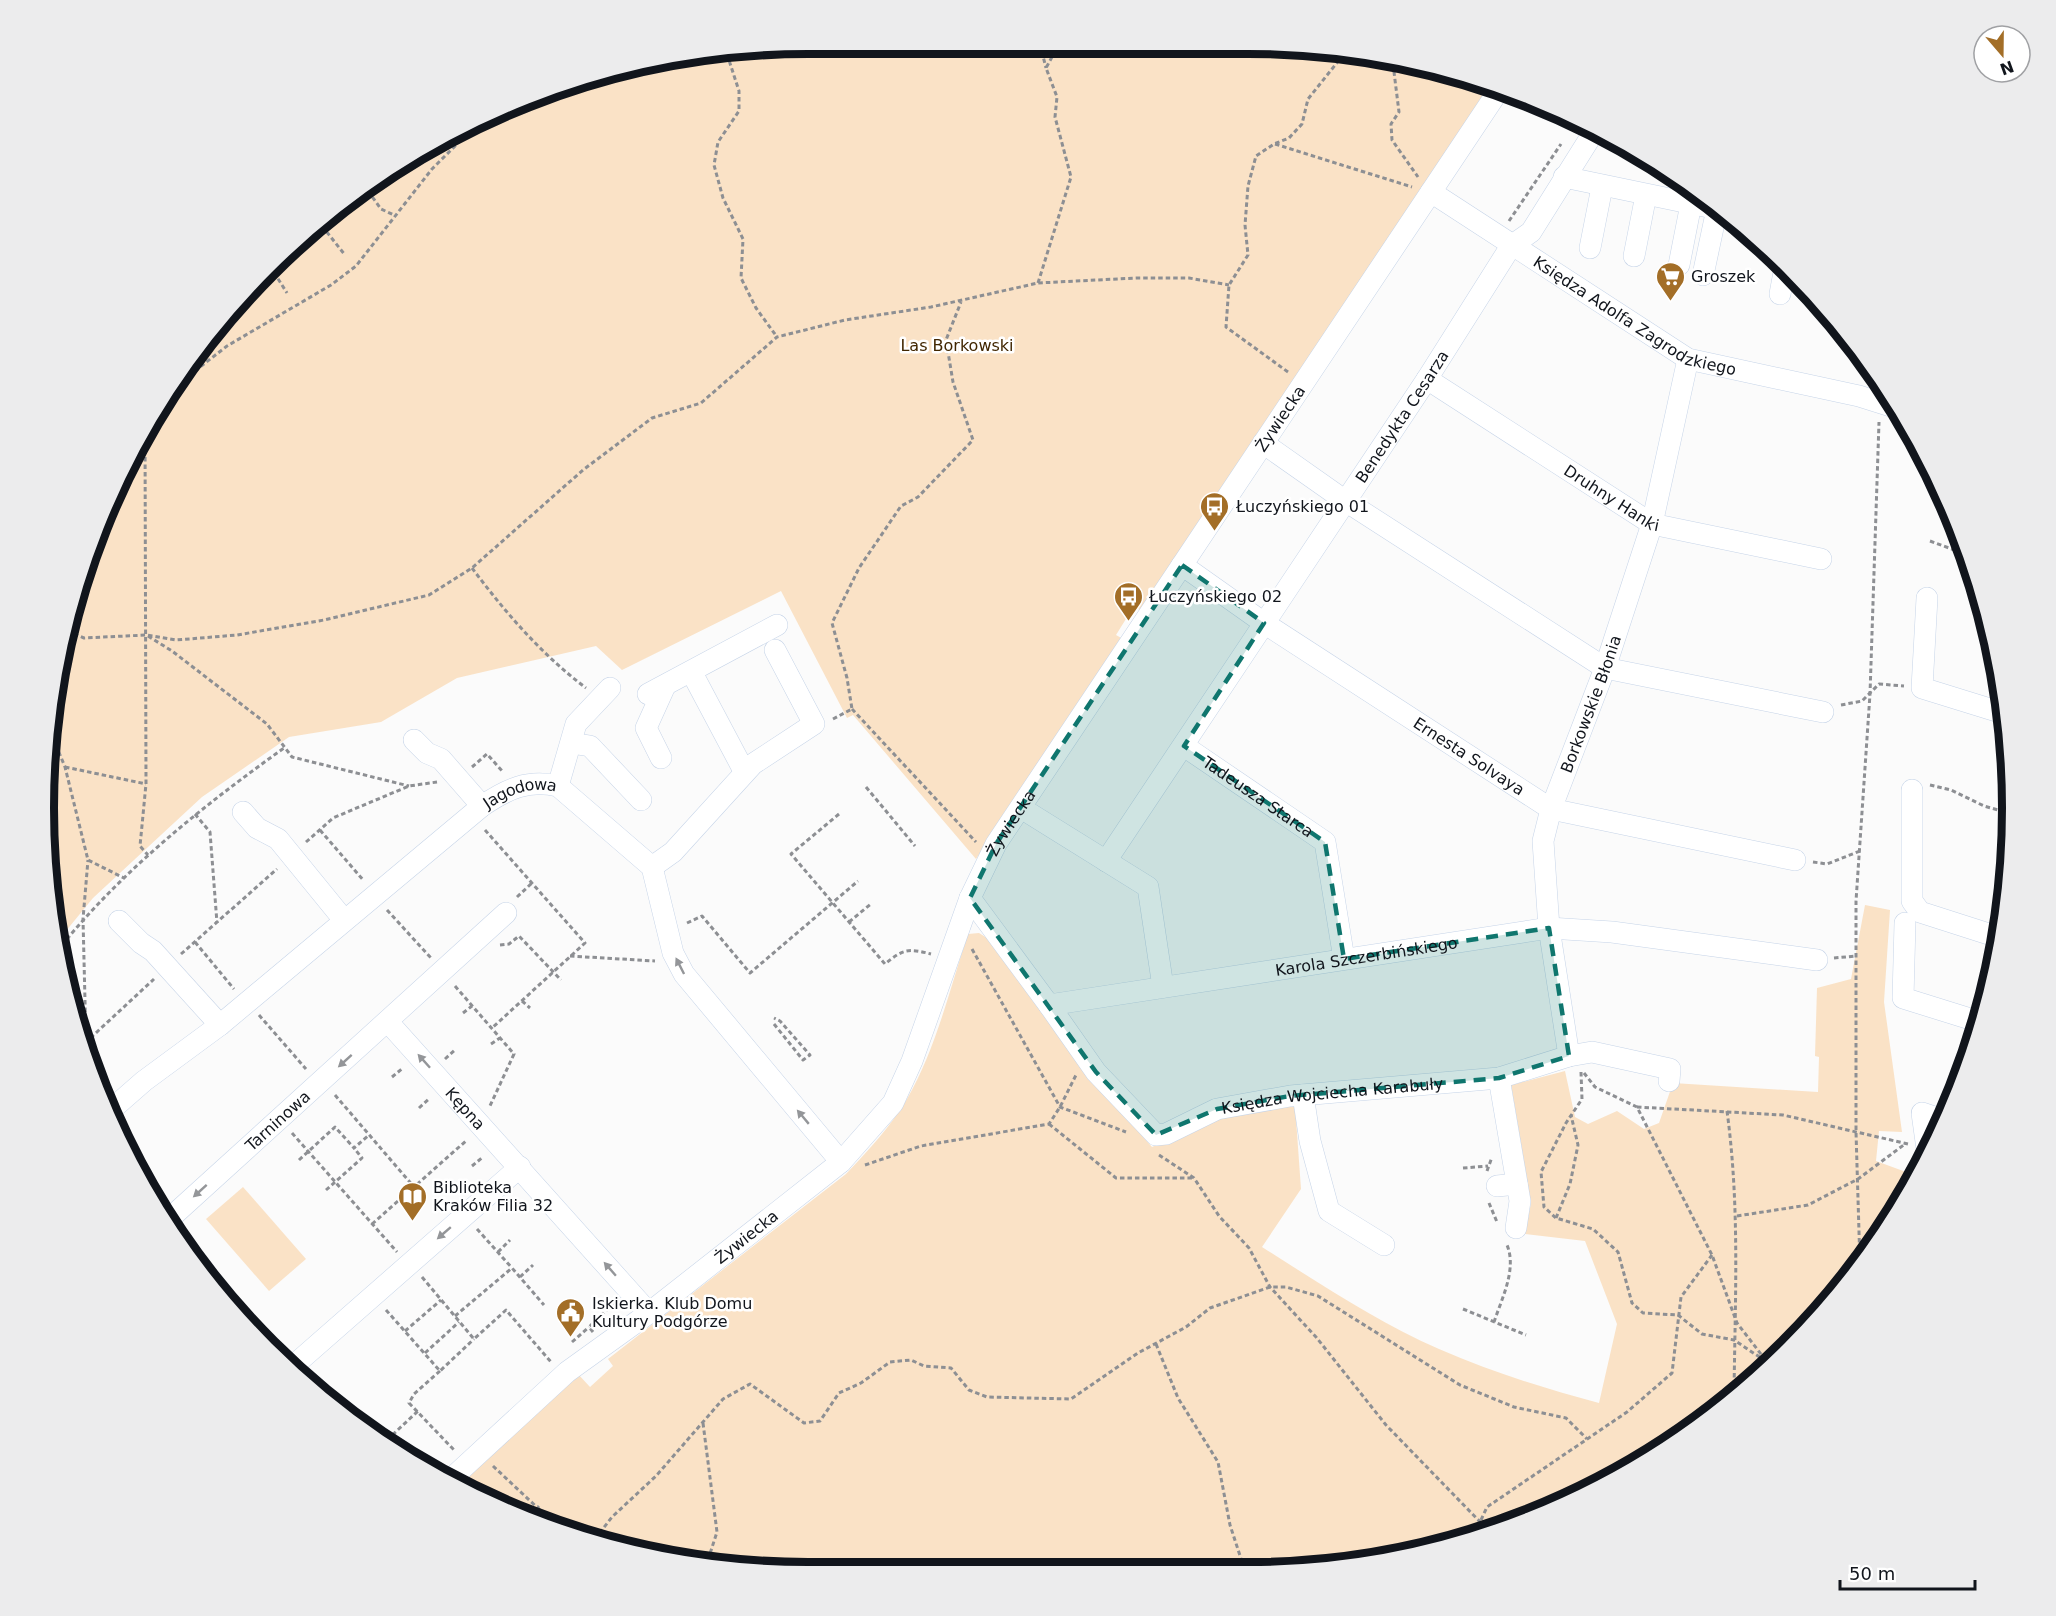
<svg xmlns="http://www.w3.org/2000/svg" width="2056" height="1616" font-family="'DejaVu Sans',sans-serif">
<rect width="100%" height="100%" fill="#fbfbfb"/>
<g fill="#fae2c6">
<path d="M808 44 1298 45 1492 84 1141 611 1134 606 1116 635 1123 639 976 859 853 715 847 718 781 591 622 670 596 646 457 678 381 722 289 737 202 797 93 898 61 937 44 808 70 610 146 425 268 267 426 146 610 69Z"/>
<path d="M1865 905 1890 910 1884 1002 1902 1132 1879 1131 1876 1161 1906 1172 1908 1188 1854 1274 1752 1383 1630 1470 1446 1546 1298 1571 808 1572 659 1558 515 1514 461 1483 578 1374 590 1387 613 1366 608 1359 846 1174C869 1150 890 1127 907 1099 936 1049 950 988 968 934L979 933 987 938 1092 1079 1152 1147 1217 1118 1295 1105 1301 1189 1262 1247C1319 1283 1377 1322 1439 1349 1491 1372 1544 1388 1599 1403L1617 1324 1585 1241 1525 1234 1531 1203 1511 1085 1565 1071 1575 1117 1588 1124 1617 1111 1644 1129 1659 1123 1673 1083 1818 1092 1819 1057 1815 1056 1817 988 1851 979Z"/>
<path d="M243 1187 306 1259 269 1291 206 1219Z"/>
</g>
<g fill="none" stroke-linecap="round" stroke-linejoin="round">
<defs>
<g id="minor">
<path d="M1564 177 1718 209"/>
<path id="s1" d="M1431 192 1688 359 1859 396 1897 408"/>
<path d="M1590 248 1602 187"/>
<path d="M1634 256 1646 195"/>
<path d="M1679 265 1691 204"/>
<path d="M1703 275 1717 209"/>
<path d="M1780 294 1785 267"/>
<path d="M1818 303V300"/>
<path id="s2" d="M1427 379 1652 524 1821 559"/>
<path d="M1263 443 1344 500 1605 668 1823 712"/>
<path id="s3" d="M1182 565 1264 623 1551 809 1795 860"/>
<path d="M1927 598 1922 688 2006 714"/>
<path d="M692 673 744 771"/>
<path d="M648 694 777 625"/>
<path d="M414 740 427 753 441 759 482 806"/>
<path d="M571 743 590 746 641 800"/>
<path id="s4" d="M1184 746 1325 842 1344 959"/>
<path d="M661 758 646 728 665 686"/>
<path d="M558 786 576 724 610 688"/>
<path d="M1912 790V901L1920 912 1998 937"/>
<path d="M1021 808 1148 887 1163 987"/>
<path d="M243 812 257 828 278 839 344 920"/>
<path id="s5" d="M1106 861 1427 379 1511 246 1531 232 1595 130"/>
<path d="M652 867 673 852 753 764 814 724 775 650"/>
<path id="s6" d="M970 898 1049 1005 1549 928 1612 932 1817 960"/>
<path d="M119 921 141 943 153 951 220 1025"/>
<path d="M1905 923 1903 998 1980 1022"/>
<path id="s7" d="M1049 1005 1096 1072 1156 1135 1166 1134 1217 1109 1290 1096 1499 1078 1569 1056 1592 1052 1670 1069 1669 1081"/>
<path id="s8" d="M388 1022 649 1313"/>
<path id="s9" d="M1569 1056 1549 928 1543 841 1551 809 1605 668 1652 524 1688 359"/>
<path d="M1499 1078 1520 1201 1516 1228"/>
<path d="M1303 1095 1310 1141 1329 1211 1384 1245"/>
<path id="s10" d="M112 1109 144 1081 220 1025 482 806C507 789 528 779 558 786L652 867 673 953 684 974 841 1162"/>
<path d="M1928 1156 1922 1113 1943 1120"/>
<path d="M1497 1186 1517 1184"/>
<path id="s11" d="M168 1220 506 913"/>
<path d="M292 1367 520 1167"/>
<path id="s12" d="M452 1478 567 1372 649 1313 841 1162 893 1103 912 1061 970 898 996 844 1501 87"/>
</g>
</defs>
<use href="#minor" stroke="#c6d4e8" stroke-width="22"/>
<g stroke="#8d8f93" stroke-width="3" stroke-dasharray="4.5 3" stroke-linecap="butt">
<path d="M1040 44 1046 68"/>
<path d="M727 54 739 91V111L718 142 714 165 723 198 743 239 741 278 756 308 777 337"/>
<path d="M1393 64 1399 112 1391 124 1392 140 1418 177"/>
<path d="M1275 144 1412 187"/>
<path d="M368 191 381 209 394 215"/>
<path d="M1509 221 1561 144"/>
<path d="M322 226 345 255"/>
<path d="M270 266 287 293"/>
<path d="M1038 283 1071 177 1055 117 1057 97 1046 68 1059 44"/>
<path d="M1288 372 1226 327 1229 285 1248 255 1245 225 1248 186 1256 156 1274 144 1289 138 1302 124 1308 99 1344 54"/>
<path d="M177 385 227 346 331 285 356 266 432 169 477 124"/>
<path d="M145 427 146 784 140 846 148 855"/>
<path d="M1930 541 1968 555"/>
<path d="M472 568C505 612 541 654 586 688"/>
<path d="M67 631 84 638 146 635 176 640 237 635 324 620 429 595 472 568 583 470 652 418 701 403 777 337 845 320 931 307 1038 283 1137 278H1189L1229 285"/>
<path d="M148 636 172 651 267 724 292 757 409 786"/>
<path d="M1841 705 1862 701 1879 684 1904 686"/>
<path d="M852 709 976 842"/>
<path d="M833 719 852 709 847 678 832 623 859 568 901 506 918 497 973 440 953 382 946 340 961 302"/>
<path d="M53 738 65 767 88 860 124 878"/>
<path d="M65 767 146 784"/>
<path d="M472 767 487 754 503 772"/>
<path d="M1930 785 1951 790 1984 806 2009 813"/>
<path d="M866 787 915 846"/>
<path d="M195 814 210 832 217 923"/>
<path d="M839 814 791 854 885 964C903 949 908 948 931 954"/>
<path d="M320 830 364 881"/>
<path d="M485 830 585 943 492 1028"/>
<path d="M306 842 333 818 409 786 437 782"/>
<path d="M1813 862 1827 864 1860 851"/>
<path d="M517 897 532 883"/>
<path d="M387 910 431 958"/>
<path d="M849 922 872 903"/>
<path d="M687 923 702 916 750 973 858 881"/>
<path d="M195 942 234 989"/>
<path d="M62 945C125 868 203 806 284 748"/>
<path d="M500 945 509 944 519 936 561 980"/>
<path d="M972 949 1060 1107 1126 1132"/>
<path d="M181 954 277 869"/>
<path d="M570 956 655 961"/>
<path d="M1834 958 1856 956"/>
<path d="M455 986 514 1054 489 1108"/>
<path d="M522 1001 530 1008"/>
<path d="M463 1013 472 1006"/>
<path d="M259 1015 306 1069"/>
<path d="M774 1024 803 1060 810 1055 780 1021 774 1018"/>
<path d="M86 1042 83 919 88 860"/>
<path d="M85 1043 154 979"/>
<path d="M491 1044 500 1038"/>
<path d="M445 1059 455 1050"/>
<path d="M1581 1072 1582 1099 1566 1123 1541 1172 1544 1207 1556 1218 1593 1229 1618 1252 1632 1303 1643 1313 1678 1315 1702 1334 1734 1340 1767 1362 1768 1366"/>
<path d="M1584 1073 1595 1087 1637 1107 1712 1255 1737 1323 1764 1358"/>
<path d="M392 1077 403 1068"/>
<path d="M335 1095 414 1187"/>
<path d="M1637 1107 1783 1115 1908 1144"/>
<path d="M419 1108 430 1098"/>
<path d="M1727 1111C1740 1207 1735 1299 1734 1396"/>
<path d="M1049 1124 1116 1178H1193"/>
<path d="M292 1133 397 1252"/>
<path d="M1159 1155 1194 1178 1219 1216 1249 1248 1270 1287 1316 1337 1386 1425 1487 1529"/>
<path d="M299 1160 335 1127 354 1148 369 1135"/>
<path d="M865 1165 921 1146 1049 1124 1060 1107 1076 1075"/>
<path d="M472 1166 483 1157"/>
<path d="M1463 1168 1488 1166"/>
<path d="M1487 1171 1492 1157"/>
<path d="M326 1190 362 1158 354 1148"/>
<path d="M1489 1203 1497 1222"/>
<path d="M1737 1216 1808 1205 1858 1179 1905 1144"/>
<path d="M1556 1218 1570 1184 1578 1145 1571 1115"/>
<path d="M372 1224 467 1140"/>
<path d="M477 1229 512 1268"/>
<path d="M498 1252 510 1240"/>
<path d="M1860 1265 1856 1132V901L1870 694 1879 422"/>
<path d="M422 1277 474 1339 506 1310 551 1362"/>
<path d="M520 1277 533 1265"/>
<path d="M1463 1309 1526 1335"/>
<path d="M386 1310 440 1371 474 1339"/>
<path d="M455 1316 512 1268 544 1305"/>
<path d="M1494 1322C1502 1298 1517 1269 1507 1245"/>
<path d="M405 1331 441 1300"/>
<path d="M593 1332 589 1327 614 1303"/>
<path d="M572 1342 589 1327"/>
<path d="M1156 1344 1178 1398 1218 1462 1230 1525 1245 1571"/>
<path d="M425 1353 459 1322"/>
<path d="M440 1371 414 1394 409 1403 454 1450"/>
<path d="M703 1423 717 1532 707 1563"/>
<path d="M387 1440 418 1411"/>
<path d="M493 1466 559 1528"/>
<path d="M528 1518 539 1506"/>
<path d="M1481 1520 1487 1507 1627 1412 1672 1373 1681 1297 1712 1255"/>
<path d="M595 1539 612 1517 656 1476 723 1399 750 1384 804 1423 820 1421 839 1393 861 1383 890 1362 911 1360 924 1366 951 1368 969 1390 987 1397 1071 1399 1138 1353 1186 1327 1210 1308 1270 1287H1286L1318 1296 1460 1385 1514 1407 1566 1418 1587 1439"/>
</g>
<use href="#minor" stroke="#fff" stroke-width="21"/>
</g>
<defs><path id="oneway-solid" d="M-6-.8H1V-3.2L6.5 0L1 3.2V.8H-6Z" transform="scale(1.5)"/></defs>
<g fill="#949699">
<use href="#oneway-solid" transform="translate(680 966) rotate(-117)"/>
<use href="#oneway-solid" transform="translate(345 1061) rotate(138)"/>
<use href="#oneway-solid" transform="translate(424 1061) rotate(-132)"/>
<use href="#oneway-solid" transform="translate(803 1117) rotate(-130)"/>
<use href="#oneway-solid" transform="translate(200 1191) rotate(138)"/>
<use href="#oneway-solid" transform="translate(444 1233) rotate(139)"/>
<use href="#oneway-solid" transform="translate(610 1269) rotate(-131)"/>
</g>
<path fill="#0f766e" fill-opacity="0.2" stroke="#0f766e" stroke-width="4.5" stroke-dasharray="12 8" stroke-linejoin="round" d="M1182 565 1264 623 1184 746 1325 842 1344 959 1549 928 1569 1056 1499 1078 1290 1096 1217 1109 1156 1135 1096 1072 970 898 996 844Z"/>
<defs>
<symbol id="supermarket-pin" viewBox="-11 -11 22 30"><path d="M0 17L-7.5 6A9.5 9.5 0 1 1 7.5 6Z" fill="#a36e27" stroke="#fff"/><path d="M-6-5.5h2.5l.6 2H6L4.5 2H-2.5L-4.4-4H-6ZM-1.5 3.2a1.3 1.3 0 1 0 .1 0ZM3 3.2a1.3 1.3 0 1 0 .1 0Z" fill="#fff"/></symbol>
<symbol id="bus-pin" viewBox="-11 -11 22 30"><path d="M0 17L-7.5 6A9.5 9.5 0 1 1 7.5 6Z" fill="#a36e27" stroke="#fff"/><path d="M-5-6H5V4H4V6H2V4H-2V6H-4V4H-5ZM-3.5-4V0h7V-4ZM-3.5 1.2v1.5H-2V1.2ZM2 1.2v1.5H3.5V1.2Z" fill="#fff"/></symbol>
<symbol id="library-pin" viewBox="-11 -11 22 30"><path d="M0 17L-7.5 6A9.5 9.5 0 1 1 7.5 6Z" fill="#a36e27" stroke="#fff"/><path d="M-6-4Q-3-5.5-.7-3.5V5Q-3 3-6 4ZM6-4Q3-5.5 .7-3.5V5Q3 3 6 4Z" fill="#fff"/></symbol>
<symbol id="civic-pin" viewBox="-11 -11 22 30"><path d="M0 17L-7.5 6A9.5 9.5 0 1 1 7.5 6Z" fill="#a36e27" stroke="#fff"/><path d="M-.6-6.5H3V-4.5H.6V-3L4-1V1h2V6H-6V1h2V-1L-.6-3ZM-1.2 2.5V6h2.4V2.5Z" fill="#fff"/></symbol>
</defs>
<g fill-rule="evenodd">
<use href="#supermarket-pin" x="1654" y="260" width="33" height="45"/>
<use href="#bus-pin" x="1198" y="490" width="33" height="45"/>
<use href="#bus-pin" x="1112" y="580" width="33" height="45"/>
<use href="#library-pin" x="396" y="1180" width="33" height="45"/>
<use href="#civic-pin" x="554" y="1296" width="33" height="45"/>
</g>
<g text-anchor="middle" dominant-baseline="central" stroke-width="5" stroke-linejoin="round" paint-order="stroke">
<g font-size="16" fill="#11151c" stroke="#fff" text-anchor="start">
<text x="1691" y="276">Groszek</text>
<text x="1236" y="506">Łuczyńskiego 01</text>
<text x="1149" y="596">Łuczyńskiego 02</text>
<text x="433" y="1187">Biblioteka<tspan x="433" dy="18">Kraków Filia 32</tspan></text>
<text x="592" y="1303">Iskierka. Klub Domu<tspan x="592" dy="18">Kultury Podgórze</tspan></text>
</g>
<g font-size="16" fill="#11151c" stroke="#fff">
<text stroke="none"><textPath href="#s1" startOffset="240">Księdza Adolfa Zagrodzkiego</textPath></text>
<text stroke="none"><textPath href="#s5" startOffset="534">Benedykta Cesarza</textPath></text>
<text stroke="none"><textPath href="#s12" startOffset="1371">Żywiecka</textPath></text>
<text stroke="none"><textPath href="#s2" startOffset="220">Druhny Hanki</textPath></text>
<text stroke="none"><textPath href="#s9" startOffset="362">Borkowskie Błonia</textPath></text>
<text stroke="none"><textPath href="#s3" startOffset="345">Ernesta Solvaya</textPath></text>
<text stroke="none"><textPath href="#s4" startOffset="90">Tadeusza Starca</textPath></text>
<text stroke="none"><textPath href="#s10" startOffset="520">Jagodowa</textPath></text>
<text stroke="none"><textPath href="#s12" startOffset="885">Żywiecka</textPath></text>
<text stroke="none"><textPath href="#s6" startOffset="454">Karola Szczerbińskiego</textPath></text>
<text stroke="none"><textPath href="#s7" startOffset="352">Księdza Wojciecha Karabuły</textPath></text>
<text stroke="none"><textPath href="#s8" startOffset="116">Kępna</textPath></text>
<text stroke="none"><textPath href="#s11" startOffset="148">Tarninowa</textPath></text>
<text stroke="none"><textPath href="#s12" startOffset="381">Żywiecka</textPath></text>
</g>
<g font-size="16" fill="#412600" stroke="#fff">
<text x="957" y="345">Las Borkowski</text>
</g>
</g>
<path d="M0 0H2056V1616H0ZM808 54H1248A754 754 0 0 1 2002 808V808A754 754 0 0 1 1248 1562H808A754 754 0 0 1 54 808V808A754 754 0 0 1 808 54Z" fill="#ececed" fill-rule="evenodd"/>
<path fill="none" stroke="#11151c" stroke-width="8" d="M808 54H1248A754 754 0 0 1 2002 808V808A754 754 0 0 1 1248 1562H808A754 754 0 0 1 54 808V808A754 754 0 0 1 808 54Z"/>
<g transform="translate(2002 54) rotate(160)"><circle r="28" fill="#ffffff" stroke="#a0a1a4" stroke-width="1.5"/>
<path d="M0-4.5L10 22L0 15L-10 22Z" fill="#a36e27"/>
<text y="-9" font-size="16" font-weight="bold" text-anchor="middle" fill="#11151c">N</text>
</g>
<path d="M1840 1580v9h135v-9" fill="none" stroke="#11151c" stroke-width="3"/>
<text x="1849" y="1580" font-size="18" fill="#11151c" stroke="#ffffff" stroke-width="4.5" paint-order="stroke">50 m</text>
</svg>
